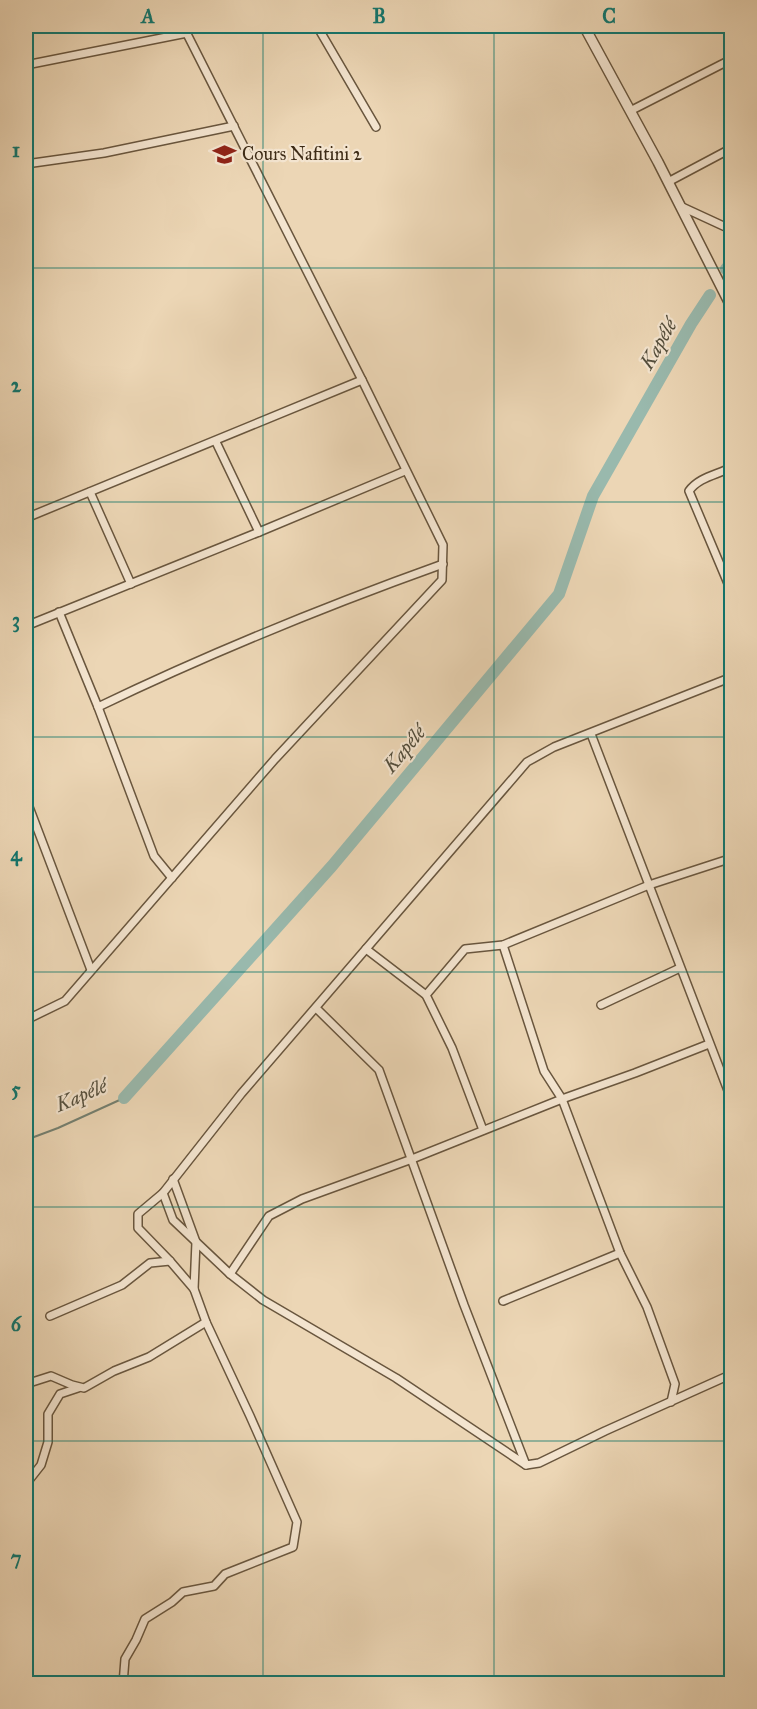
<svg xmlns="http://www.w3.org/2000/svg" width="757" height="1709" font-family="'IM FELL Great Primer',serif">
<rect width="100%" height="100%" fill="#ecd6b5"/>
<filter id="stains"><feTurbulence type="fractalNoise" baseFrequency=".00333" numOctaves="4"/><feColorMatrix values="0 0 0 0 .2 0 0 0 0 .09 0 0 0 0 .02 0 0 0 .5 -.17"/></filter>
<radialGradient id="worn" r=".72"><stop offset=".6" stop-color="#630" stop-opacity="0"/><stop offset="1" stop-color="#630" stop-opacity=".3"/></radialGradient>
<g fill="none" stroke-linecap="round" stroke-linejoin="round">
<path stroke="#748071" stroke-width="2" d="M26 1140 58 1128 124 1098"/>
<g stroke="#99b9ad" stroke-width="12">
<path d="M726 269 732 262"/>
<path d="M124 1098 332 866 559 594 593 496 691 324 710 295"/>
</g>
<defs>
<g id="minor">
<path d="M317 26 376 127"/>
<path d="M26 65 187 33"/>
<path d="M630 111 732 59"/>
<path d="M26 164 104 153 234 126"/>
<path d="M668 182 732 148"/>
<path d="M680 206 732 230"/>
<path d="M216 442 259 532"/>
<path d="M732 467C717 475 699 477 689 491L732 593"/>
<path d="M90 492 131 584"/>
<path d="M26 518 362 380"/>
<path d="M59 612 98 707 154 856 172 878"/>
<path d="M26 626 259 532 405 471"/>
<path d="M98 707C210 653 326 606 443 564"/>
<path d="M591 734 732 1101"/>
<path d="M26 799 91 970"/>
<path d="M503 945 544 1071 562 1099 620 1253 647 1307 675 1384 671 1402"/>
<path d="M366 949 426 995 452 1048 483 1130"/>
<path d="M426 995 465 949 503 945 649 885 732 858"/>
<path d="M601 1005 680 968"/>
<path d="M316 1008 379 1070 464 1305 526 1465"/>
<path d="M26 1020 65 1001 275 759 442 580 443 545 362 380 183 26"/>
<path d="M173 1179 196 1242 194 1289"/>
<path d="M163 1193 173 1220 230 1274 263 1300 396 1378 526 1465 539 1463 605 1431 732 1374"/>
<path d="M230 1274 269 1216 302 1199 412 1159 562 1099 635 1073 709 1044"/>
<path d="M503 1301 620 1253"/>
<path d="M50 1316 122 1285 150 1263 170 1261"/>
<path d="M26 1384 51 1376 72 1385 84 1388 114 1371 149 1357 206 1322"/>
<path d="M26 1484 41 1465 48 1442V1414L60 1394 78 1388"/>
<path d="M123 1684 125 1659 136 1640 145 1619 172 1602 183 1592 214 1586 225 1574 293 1547 297 1522 250 1416 206 1322 194 1289 170 1261 138 1228V1214L163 1193 241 1094 527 762 554 747 732 677"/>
</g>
<path id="tertiary" d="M584 26 658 162 732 308"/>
</defs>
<use href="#minor" stroke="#69563e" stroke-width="10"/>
<use href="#tertiary" stroke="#69563e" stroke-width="12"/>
<use href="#minor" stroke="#f3e4cf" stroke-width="7"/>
<use href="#tertiary" stroke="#f3e4cf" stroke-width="9"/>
</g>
<path fill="none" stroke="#0f766e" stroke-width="1.5" stroke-opacity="0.55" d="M263 26V1684M494 26V1684M26 268H732M26 502H732M26 737H732M26 972H732M26 1207H732M26 1441H732"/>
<defs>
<symbol id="school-bare" viewBox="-9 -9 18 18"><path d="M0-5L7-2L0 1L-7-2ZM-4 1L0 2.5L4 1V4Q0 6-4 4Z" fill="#8f2418" stroke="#f3e4cf" stroke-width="2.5" paint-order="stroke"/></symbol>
</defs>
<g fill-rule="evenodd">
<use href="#school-bare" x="208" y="138" width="33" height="33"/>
</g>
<g text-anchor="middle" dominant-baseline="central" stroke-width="4.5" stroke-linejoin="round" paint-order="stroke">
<g font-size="18" fill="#3d2b16" stroke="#f3e4cf" text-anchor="start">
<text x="242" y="154">Cours Nafitini 2</text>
</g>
<g font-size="20" font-style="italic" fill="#544e3c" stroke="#f3e4cf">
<text transform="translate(658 344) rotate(-60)">Kapélé</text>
<text transform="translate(404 749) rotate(-50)">Kapélé</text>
<text transform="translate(81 1095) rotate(-23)">Kapélé</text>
</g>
</g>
<rect width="757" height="1709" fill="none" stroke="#ecd6b5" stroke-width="66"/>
<rect x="33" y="33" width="691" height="1643" fill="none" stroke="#0f766e" stroke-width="2"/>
<g font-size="20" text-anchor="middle" font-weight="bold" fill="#0f766e">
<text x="148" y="23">A</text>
<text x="379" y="23">B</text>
<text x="609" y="23">C</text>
<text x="16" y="157">1</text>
<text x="16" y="392">2</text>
<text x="16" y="627">3</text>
<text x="16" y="861">4</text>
<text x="16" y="1096">5</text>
<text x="16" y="1331">6</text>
<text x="16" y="1565">7</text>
</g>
<rect width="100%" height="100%" filter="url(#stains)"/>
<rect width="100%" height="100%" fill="url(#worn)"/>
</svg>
